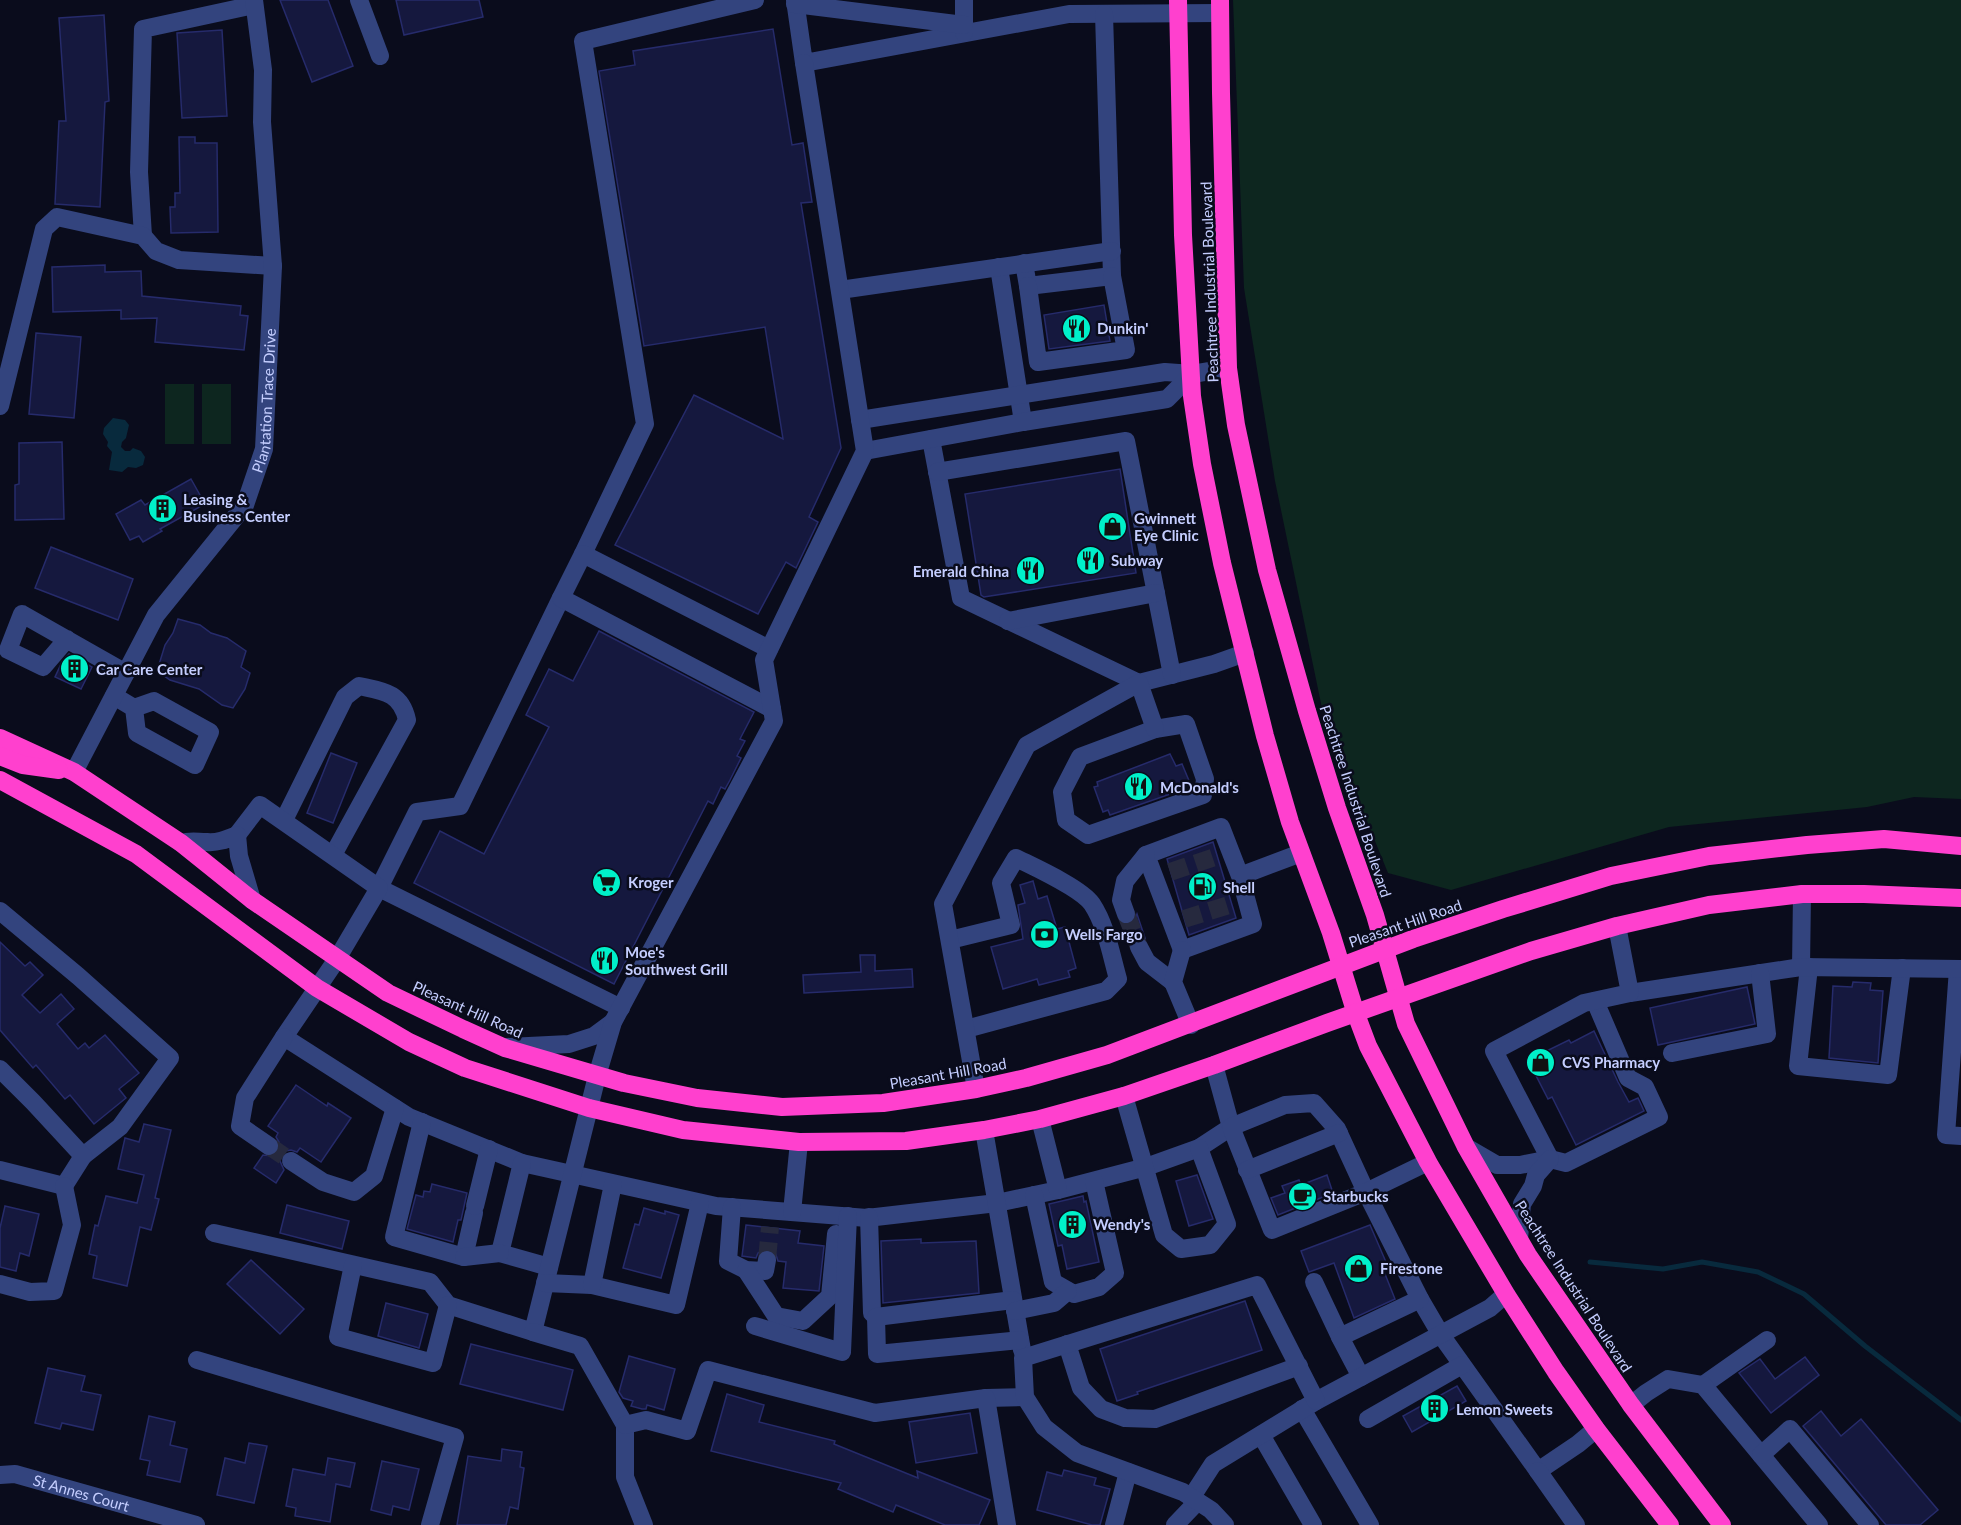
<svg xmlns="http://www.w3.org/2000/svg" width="1961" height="1525" font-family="Lato,sans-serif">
<rect width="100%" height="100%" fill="#0a0c1c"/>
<g fill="#0d261f">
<path d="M1233 0H1961V799L1914 797 1867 807 1669 827 1451 890 1388 873 1323 713 1275 481 1244 288Z"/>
<rect x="165" y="384" width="29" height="60"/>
<rect x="202" y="384" width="29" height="60"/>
</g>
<path fill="#082a3d" d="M113 418 125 420 129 425 126 438 122 442 121 447 125 451H130L133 448 141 451 145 457 143 465 136 468 128 467 122 472 109 470 112 452 107 446 108 442 103 434 104 428Z"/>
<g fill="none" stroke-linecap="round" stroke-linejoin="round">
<path stroke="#082a3d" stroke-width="5" d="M1590 1262 1663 1269 1702 1262 1758 1272 1804 1294 1865 1346 1961 1420"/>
</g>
<g fill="#15183e" stroke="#262b6b" stroke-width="1.5">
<path d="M280 0H328L353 66 312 82Z"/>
<path d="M396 0H479L483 17 404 35Z"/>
<path d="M104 15 109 101 105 102 100 207 55 204 59 121H66L59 18Z"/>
<path d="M773 29 792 145 803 143 812 202 801 203 841 448 809 517 818 522 796 568 786 562 758 614 615 545 694 395 783 439 765 327 644 346 599 71 635 65 633 51Z"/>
<path d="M222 30 227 116 182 118 177 33Z"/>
<path d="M179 137H195V143H217L218 232 171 233 170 207H175V193H180Z"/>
<path d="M105 265V272L141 271 142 296 241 306 240 315 248 316 244 350 155 342 157 318 121 319V310L53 312 52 267Z"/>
<path d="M1104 305 1110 341 1049 349 1044 315Z"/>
<path d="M36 333 81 337 74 418 29 414Z"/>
<path d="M62 442 64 519 15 520V485L19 484V443Z"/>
<path d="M1120 469 1136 573 984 597 981 595 965 494Z"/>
<path d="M191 479 205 504 160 529 162 531 143 542 139 536 130 540 116 514 141 500 145 505Z"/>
<path d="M51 547 133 579 118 620 35 588Z"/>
<path d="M178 619 200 625 211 633 227 638 246 651 241 667 250 673 245 689 233 708 222 705 199 689 170 680 157 671 165 645 173 633Z"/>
<path d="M599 631 754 712 740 739 745 741 737 756 741 758 730 780 725 789 721 787 713 804 708 801 614 984 414 883 440 831 484 854 549 727 526 715 549 669 573 681Z"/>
<path d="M69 654 92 667 81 689 55 677 62 662Z"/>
<path d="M331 753 357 763 333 823 307 813Z"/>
<path d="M1170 754 1176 766 1182 764 1190 783 1175 789 1176 792 1110 815 1108 810 1103 812 1094 787 1098 786 1097 782Z"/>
<path d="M1213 842 1236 918 1189 935 1167 859Z"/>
<path d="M1033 881 1038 899 1047 896 1057 929 1065 927 1076 968 1068 971 1070 977 1039 985 1037 979 1003 989 991 947 1023 939 1018 905 1025 903 1020 885Z"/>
<path d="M1137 914 1145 938 1140 936 1134 937 1129 943 1123 925H1129L1134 922Z"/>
<path d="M0 942 25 966 30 962 43 975 22 995 40 1013 61 994 74 1009 57 1024 78 1049 85 1043 89 1048 105 1035 139 1073 119 1089 126 1098 94 1124 70 1095 65 1099 36 1065 33 1068 0 1030Z"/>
<path d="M860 955H875V971L912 969 913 987 804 993 803 975 861 972Z"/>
<path d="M1853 982 1871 983 1870 990 1883 991 1878 1063 1829 1058 1833 986 1852 987Z"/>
<path d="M1747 987 1755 1024 1658 1045 1650 1008Z"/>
<path d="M1594 1031 1618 1082 1629 1102 1638 1098 1644 1111 1576 1145 1552 1097 1548 1099 1528 1060 1569 1040 1571 1043Z"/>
<path d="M296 1085 327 1106 328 1103 351 1118 321 1162 300 1148 297 1152 291 1150 285 1151 281 1155 280 1161 284 1170 276 1183 254 1168 263 1155 273 1156 279 1152V1142L276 1137 278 1133 268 1126Z"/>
<path d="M144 1124 171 1130 155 1198 159 1199 151 1230 140 1227 127 1286 93 1278 97 1256 89 1254 95 1225 98 1226 106 1196 137 1203 144 1175 118 1169 125 1138 139 1142Z"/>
<path d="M1197 1175 1213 1219 1189 1226 1176 1181Z"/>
<path d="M1327 1175 1333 1193 1278 1215 1271 1198 1285 1193 1282 1186 1299 1180 1301 1185Z"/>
<path d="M432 1184 467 1193 461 1220H458L453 1242 407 1229 416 1195 423 1197 424 1191 430 1192Z"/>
<path d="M1083 1196 1084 1202 1086 1201 1099 1262 1067 1269 1062 1245 1058 1246 1049 1204Z"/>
<path d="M287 1205 349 1221 342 1249 280 1233Z"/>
<path d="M5 1206 39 1214 29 1256 20 1253 16 1271 0 1267V1228Z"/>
<path d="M644 1208 665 1214V1211L679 1215 661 1278 623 1268 635 1224 639 1225Z"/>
<path d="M746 1225 800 1231 798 1243 824 1246 819 1291 783 1288 786 1262 778 1261 775 1252 770 1249 763 1250 758 1253 756 1258 742 1256Z"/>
<path d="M1370 1225 1386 1262 1381 1264 1395 1299 1354 1318 1334 1263 1309 1272 1301 1251Z"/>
<path d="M921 1239V1243L976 1241 979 1293 883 1303 881 1241Z"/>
<path d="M251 1260 304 1309 280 1334 227 1284Z"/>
<path d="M1245 1301 1262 1350 1137 1392 1138 1394 1117 1401 1100 1349Z"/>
<path d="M386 1303 428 1314 419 1348 378 1336Z"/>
<path d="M471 1344 573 1370 563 1410 460 1384Z"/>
<path d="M629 1356 675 1369 664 1410 647 1405 646 1409H642L631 1406 633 1401 623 1398 619 1392Z"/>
<path d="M1805 1357 1819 1375 1771 1413 1739 1373 1760 1359 1775 1379Z"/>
<path d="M48 1368 85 1376 81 1391 101 1395 93 1430 62 1423 60 1429 35 1423Z"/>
<path d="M1457 1386 1466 1401 1412 1432 1403 1416Z"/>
<path d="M727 1394 764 1405 759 1422 835 1441 834 1444 918 1478 917 1471 990 1500 979 1525H945L896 1505 893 1512 838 1489 841 1483 711 1451Z"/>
<path d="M1821 1411 1841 1436 1861 1419 1938 1510 1920 1525H1886L1803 1426Z"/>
<path d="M970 1413 977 1453 916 1463 909 1422Z"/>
<path d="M149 1416 175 1422 170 1445 187 1449 180 1482 147 1475 150 1461 140 1459Z"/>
<path d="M249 1443 267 1446 254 1503 217 1495 225 1458 245 1463Z"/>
<path d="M502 1449 522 1452 520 1467 524 1468 518 1509 510 1507 506 1525H457L468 1456 501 1461Z"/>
<path d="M328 1458 355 1463 350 1487 336 1484 330 1522 295 1516 296 1508 286 1506 293 1469 325 1475Z"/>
<path d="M382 1461 419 1469 409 1510 393 1506 391 1515 371 1510Z"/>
<path d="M1064 1470 1096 1478 1094 1485 1110 1489 1100 1525H1092L1037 1510 1047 1472 1062 1476Z"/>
</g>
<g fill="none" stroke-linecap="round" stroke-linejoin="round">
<g stroke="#26293e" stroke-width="18" stroke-dasharray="18 9" stroke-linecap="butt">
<path d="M1170 872 1218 856"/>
<path d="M1126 914 1139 947"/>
<path d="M1184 919 1232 904"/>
<path d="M269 1146 291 1161"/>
<path d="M767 1260 770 1227"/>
</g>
<g stroke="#33447e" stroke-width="18">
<path d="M359 0 380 56"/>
<path d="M795 0 804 63 1069 14 1220 13"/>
<path d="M964 0V33"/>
<path d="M795 4 964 25"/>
<path d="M143 236 139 172 143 29 254 5"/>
<path d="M1024 263 1028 286 1112 276 1104 14"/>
<path d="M999 267 1023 422"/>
<path d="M1028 286 1038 362 1126 350 1112 276"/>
<path d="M840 290 1112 251"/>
<path d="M0 406 44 229 57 217 143 236 156 251 179 260 273 266"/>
<path d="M860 420 1165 372 1192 374 1228 368"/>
<path d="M931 439 961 598 1139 683 1214 664 1245 653"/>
<path d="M865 451 1023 422 1167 399 1192 374"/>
<path d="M937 472 1126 441 1172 675"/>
<path d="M583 554 645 424 583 41 755 0"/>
<path d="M561 598 460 806 417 812 379 888 621 1008"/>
<path d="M1008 621 1156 593"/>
<path d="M67 639 43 667 8 650 22 614 126 673"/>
<path d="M769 649 583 554 561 598 772 709"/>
<path d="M114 696 134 708 137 733 195 765 210 732 154 701 134 708"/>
<path d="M1186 724 1205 779 1203 795 1088 835 1066 820 1062 792 1080 757 1155 729Z"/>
<path id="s1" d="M74 772 156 615 245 505 264 449 273 266 262 122 263 70 254 0"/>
<path d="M284 820 345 697 359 686C382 691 401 692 407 720L333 855"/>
<path d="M237 835 260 805 379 888 337 959 284 1037 409 1117 522 1163 716 1206 867 1218 997 1203 1058 1190 1146 1167 1199 1148 1231 1127 1214 1065"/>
<path d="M181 843C191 840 197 842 207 842 218 843 227 839 237 835L239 856 252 900"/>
<path d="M1240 876 1253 924 1182 950 1146 855 1221 827 1240 876 1301 853"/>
<path d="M0 911 78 976 170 1058 120 1127 83 1156"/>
<path d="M1126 914 1121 900 1125 881 1146 855"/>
<path d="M950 940 1011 925 1001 883 1016 858C1034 867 1081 888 1092 904 1106 925 1111 954 1118 979L1106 991 966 1029"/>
<path d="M1139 947 1147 962 1173 982"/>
<path d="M1182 950 1173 982 1191 1025"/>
<path d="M1801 967 1802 894"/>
<path d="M1809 967 1798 1066 1888 1075 1902 968"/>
<path d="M1958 969 1946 1135 1961 1136"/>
<path d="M1630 993 1801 967 1961 969"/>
<path d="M507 1047 569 1044 594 1036 613 1022"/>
<path d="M1672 1053 1767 1034 1760 973"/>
<path d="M0 1069 33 1102 83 1156 64 1186 0 1170"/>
<path d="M976 1089 943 904 1027 745 1139 683 1155 729"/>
<path d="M1124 1096 1164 1235 1181 1249 1210 1245 1227 1224 1199 1148"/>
<path d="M1314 1103 1337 1129 1366 1192 1272 1230 1231 1127 1285 1105Z"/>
<path d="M1040 1119 1058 1190"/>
<path d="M422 1122 394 1237 464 1257 474 1213"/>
<path d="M984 1130 1022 1350"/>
<path d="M269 1146 240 1126 245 1098 284 1037"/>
<path d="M1466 1147 1497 1165H1520L1550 1159 1566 1163 1659 1117 1645 1087 1628 1078 1595 1001"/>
<path d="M1550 1159 1494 1051 1584 1003 1630 993 1617 926"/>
<path d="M291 1161 323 1182 354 1192 374 1176 395 1108"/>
<path d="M522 1163 500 1253 549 1267"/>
<path d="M1247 1170 1339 1133"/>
<path d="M1034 1195 1053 1282 1074 1294 1099 1287 1115 1273 1094 1181"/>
<path d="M475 1206 489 1149"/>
<path d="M732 1207 728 1261 746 1270 765 1271 767 1260"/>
<path d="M792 1212 799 1142"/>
<path d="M869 1217 872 1313 876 1317"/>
<path d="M214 1233 430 1282 448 1305 533 1332 597 1076 613 1022 774 721 764 660 865 451 804 63"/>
<path d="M1519 1239 1522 1204 1533 1186 1536 1175 1550 1159"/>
<path d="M464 1257 500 1253"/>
<path d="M353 1265 338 1337 433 1363 448 1305"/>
<path d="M746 1270 776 1316 803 1321 830 1296 836 1234"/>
<path d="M1314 1282 1340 1337"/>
<path d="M545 1283 592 1285 676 1305 700 1203"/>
<path d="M0 1284 30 1292 54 1291 72 1225 64 1186"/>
<path d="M592 1285 613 1184"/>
<path d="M1420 1299 1441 1335 1538 1471 1578 1444 1596 1429"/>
<path d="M1013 1300 876 1317 877 1354 1020 1340"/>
<path d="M1015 1311 1054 1303 1068 1291"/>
<path d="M755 1326 842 1352 848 1216"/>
<path d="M533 1332 580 1346 625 1425V1477L644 1525"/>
<path d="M1067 1344 1081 1388 1101 1409 1125 1418 1155 1419 1299 1366"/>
<path d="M197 1360 455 1437 430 1525"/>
<path d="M1361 1377 1340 1337 1420 1299 1366 1192 1428 1162"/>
<path d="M1703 1385 1767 1340"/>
<path d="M986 1398 1025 1397"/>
<path d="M1631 1405 1646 1393 1668 1379 1703 1385 1819 1525"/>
<path d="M1302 1409 1370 1525"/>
<path d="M1368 1419 1462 1365"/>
<path d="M625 1425 646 1420 687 1431 708 1370 875 1413 986 1398 1007 1525"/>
<path d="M1261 1435 1313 1525"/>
<path d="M1761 1455 1790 1429 1870 1525"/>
<path d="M1538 1471 1576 1525"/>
<path id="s2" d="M0 1475 15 1474 196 1525"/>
<path d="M1191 1498 1213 1464 1316 1401 1490 1308 1506 1294"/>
<path d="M1114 1525 1128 1472"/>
<path d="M1175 1525 1197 1502"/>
<path d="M1225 1525 1211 1510 1183 1492 1077 1453 1044 1427 1025 1397 1023 1358 1257 1285 1316 1401"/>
</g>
<g stroke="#ff40ce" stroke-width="18">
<path d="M1178 0 1183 235 1192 396 1202 464 1222 563 1265 736 1290 822 1331 933 1356 1014 1368 1046 1428 1162 1506 1294 1556 1372 1596 1429 1670 1525"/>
<path d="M1220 0 1221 93 1228 368 1236 425 1267 570 1307 711 1337 808 1375 915 1406 1024 1466 1147 1528 1255 1631 1405 1722 1525"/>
<path d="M0 738 74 772 181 843 252 900 388 993 463 1029 505 1048 624 1083 697 1098 782 1107 883 1103 976 1089 1026 1078 1107 1055 1413 939 1503 909 1611 876 1709 856 1807 845 1884 839 1961 846"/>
<path d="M0 756 23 765 59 770"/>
<path d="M0 780 136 854 317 988 409 1042 465 1068 589 1108 683 1130 799 1142 906 1141 984 1130 1040 1119 1124 1096 1214 1065 1327 1023 1531 951 1617 926 1709 905 1802 894H1864L1961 898"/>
</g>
</g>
<defs>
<symbol id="restaurant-disc" viewBox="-11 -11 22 22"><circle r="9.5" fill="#00f0c9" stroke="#0a0c1c"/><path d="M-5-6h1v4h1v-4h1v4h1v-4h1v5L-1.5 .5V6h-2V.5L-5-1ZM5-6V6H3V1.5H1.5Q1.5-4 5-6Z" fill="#111"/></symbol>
<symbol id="building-disc" viewBox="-11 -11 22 22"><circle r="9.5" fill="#00f0c9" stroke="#0a0c1c"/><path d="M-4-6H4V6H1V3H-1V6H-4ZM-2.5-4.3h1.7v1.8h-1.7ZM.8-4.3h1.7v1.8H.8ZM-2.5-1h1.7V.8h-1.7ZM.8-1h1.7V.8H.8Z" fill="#111"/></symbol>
<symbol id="shop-disc" viewBox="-11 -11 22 22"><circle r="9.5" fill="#00f0c9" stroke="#0a0c1c"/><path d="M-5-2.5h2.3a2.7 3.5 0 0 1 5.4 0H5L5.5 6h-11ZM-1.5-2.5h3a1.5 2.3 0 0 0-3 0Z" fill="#111"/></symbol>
<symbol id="supermarket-disc" viewBox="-11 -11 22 22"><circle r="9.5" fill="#00f0c9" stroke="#0a0c1c"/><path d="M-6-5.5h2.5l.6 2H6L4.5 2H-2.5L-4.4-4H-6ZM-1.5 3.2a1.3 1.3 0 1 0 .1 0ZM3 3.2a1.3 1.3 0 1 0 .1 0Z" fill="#111"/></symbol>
<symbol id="fuel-disc" viewBox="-11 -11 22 22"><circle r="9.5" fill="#00f0c9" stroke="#0a0c1c"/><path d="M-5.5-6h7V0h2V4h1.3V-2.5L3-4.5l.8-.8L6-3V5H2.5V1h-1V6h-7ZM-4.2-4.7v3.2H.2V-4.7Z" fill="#111"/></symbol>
<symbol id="bank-disc" viewBox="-11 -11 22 22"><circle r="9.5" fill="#00f0c9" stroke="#0a0c1c"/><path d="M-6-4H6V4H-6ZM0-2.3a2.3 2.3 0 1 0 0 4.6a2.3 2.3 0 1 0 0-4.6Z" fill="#111"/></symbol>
<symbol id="cafe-disc" viewBox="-11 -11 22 22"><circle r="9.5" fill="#00f0c9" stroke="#0a0c1c"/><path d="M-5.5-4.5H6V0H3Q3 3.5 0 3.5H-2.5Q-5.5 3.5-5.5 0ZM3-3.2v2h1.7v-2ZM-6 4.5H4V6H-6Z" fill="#111"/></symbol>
</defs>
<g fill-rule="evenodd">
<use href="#restaurant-disc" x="1060" y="312" width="33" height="33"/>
<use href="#building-disc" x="146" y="492" width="33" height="33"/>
<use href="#shop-disc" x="1096" y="510" width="33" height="33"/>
<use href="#restaurant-disc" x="1074" y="544" width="33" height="33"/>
<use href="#restaurant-disc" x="1014" y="554" width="33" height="33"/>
<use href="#building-disc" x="58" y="652" width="33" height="33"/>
<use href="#restaurant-disc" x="1122" y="770" width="33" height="33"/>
<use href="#supermarket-disc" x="590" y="866" width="33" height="33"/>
<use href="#fuel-disc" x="1186" y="870" width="33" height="33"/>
<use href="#bank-disc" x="1028" y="918" width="33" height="33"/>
<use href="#restaurant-disc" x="588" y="944" width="33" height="33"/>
<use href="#shop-disc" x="1524" y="1046" width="33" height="33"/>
<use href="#cafe-disc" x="1286" y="1180" width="33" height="33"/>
<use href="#building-disc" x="1056" y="1208" width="33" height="33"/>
<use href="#shop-disc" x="1342" y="1252" width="33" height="33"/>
<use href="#building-disc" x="1418" y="1392" width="33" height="33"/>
</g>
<g text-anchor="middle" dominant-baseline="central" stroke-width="5" stroke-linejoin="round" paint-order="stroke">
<g font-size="15" fill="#c5ceff" stroke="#0a0c1c">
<text transform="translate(1209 282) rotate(-92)">Peachtree Industrial Boulevard</text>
<text stroke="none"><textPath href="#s1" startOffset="426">Plantation Trace Drive</textPath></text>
<text transform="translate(1356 801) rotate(72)">Peachtree Industrial Boulevard</text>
<text transform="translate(1405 923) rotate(-19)">Pleasant Hill Road</text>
<text transform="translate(468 1009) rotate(24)">Pleasant Hill Road</text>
<text transform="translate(948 1073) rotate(-10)">Pleasant Hill Road</text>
<text transform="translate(1574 1286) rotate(57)">Peachtree Industrial Boulevard</text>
<text stroke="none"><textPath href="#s2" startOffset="84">St Annes Court</textPath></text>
</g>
<g font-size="15" font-weight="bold" fill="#c5ceff" stroke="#0a0c1c" text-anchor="start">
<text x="1097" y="328">Dunkin'</text>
<text x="183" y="499">Leasing &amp;<tspan x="183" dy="17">Business Center</tspan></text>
<text x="1134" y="518">Gwinnett<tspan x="1134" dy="17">Eye Clinic</tspan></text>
<text x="1111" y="560">Subway</text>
<text x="1009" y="571" text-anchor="end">Emerald China</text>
<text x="96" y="669">Car Care Center</text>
<text x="1160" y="787">McDonald's</text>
<text x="628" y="882">Kroger</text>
<text x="1223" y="887">Shell</text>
<text x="1065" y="934">Wells Fargo</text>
<text x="625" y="952">Moe's<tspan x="625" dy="17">Southwest Grill</tspan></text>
<text x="1562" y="1062">CVS Pharmacy</text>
<text x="1323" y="1196">Starbucks</text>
<text x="1093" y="1224">Wendy's</text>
<text x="1380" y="1268">Firestone</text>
<text x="1456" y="1409">Lemon Sweets</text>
</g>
</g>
</svg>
